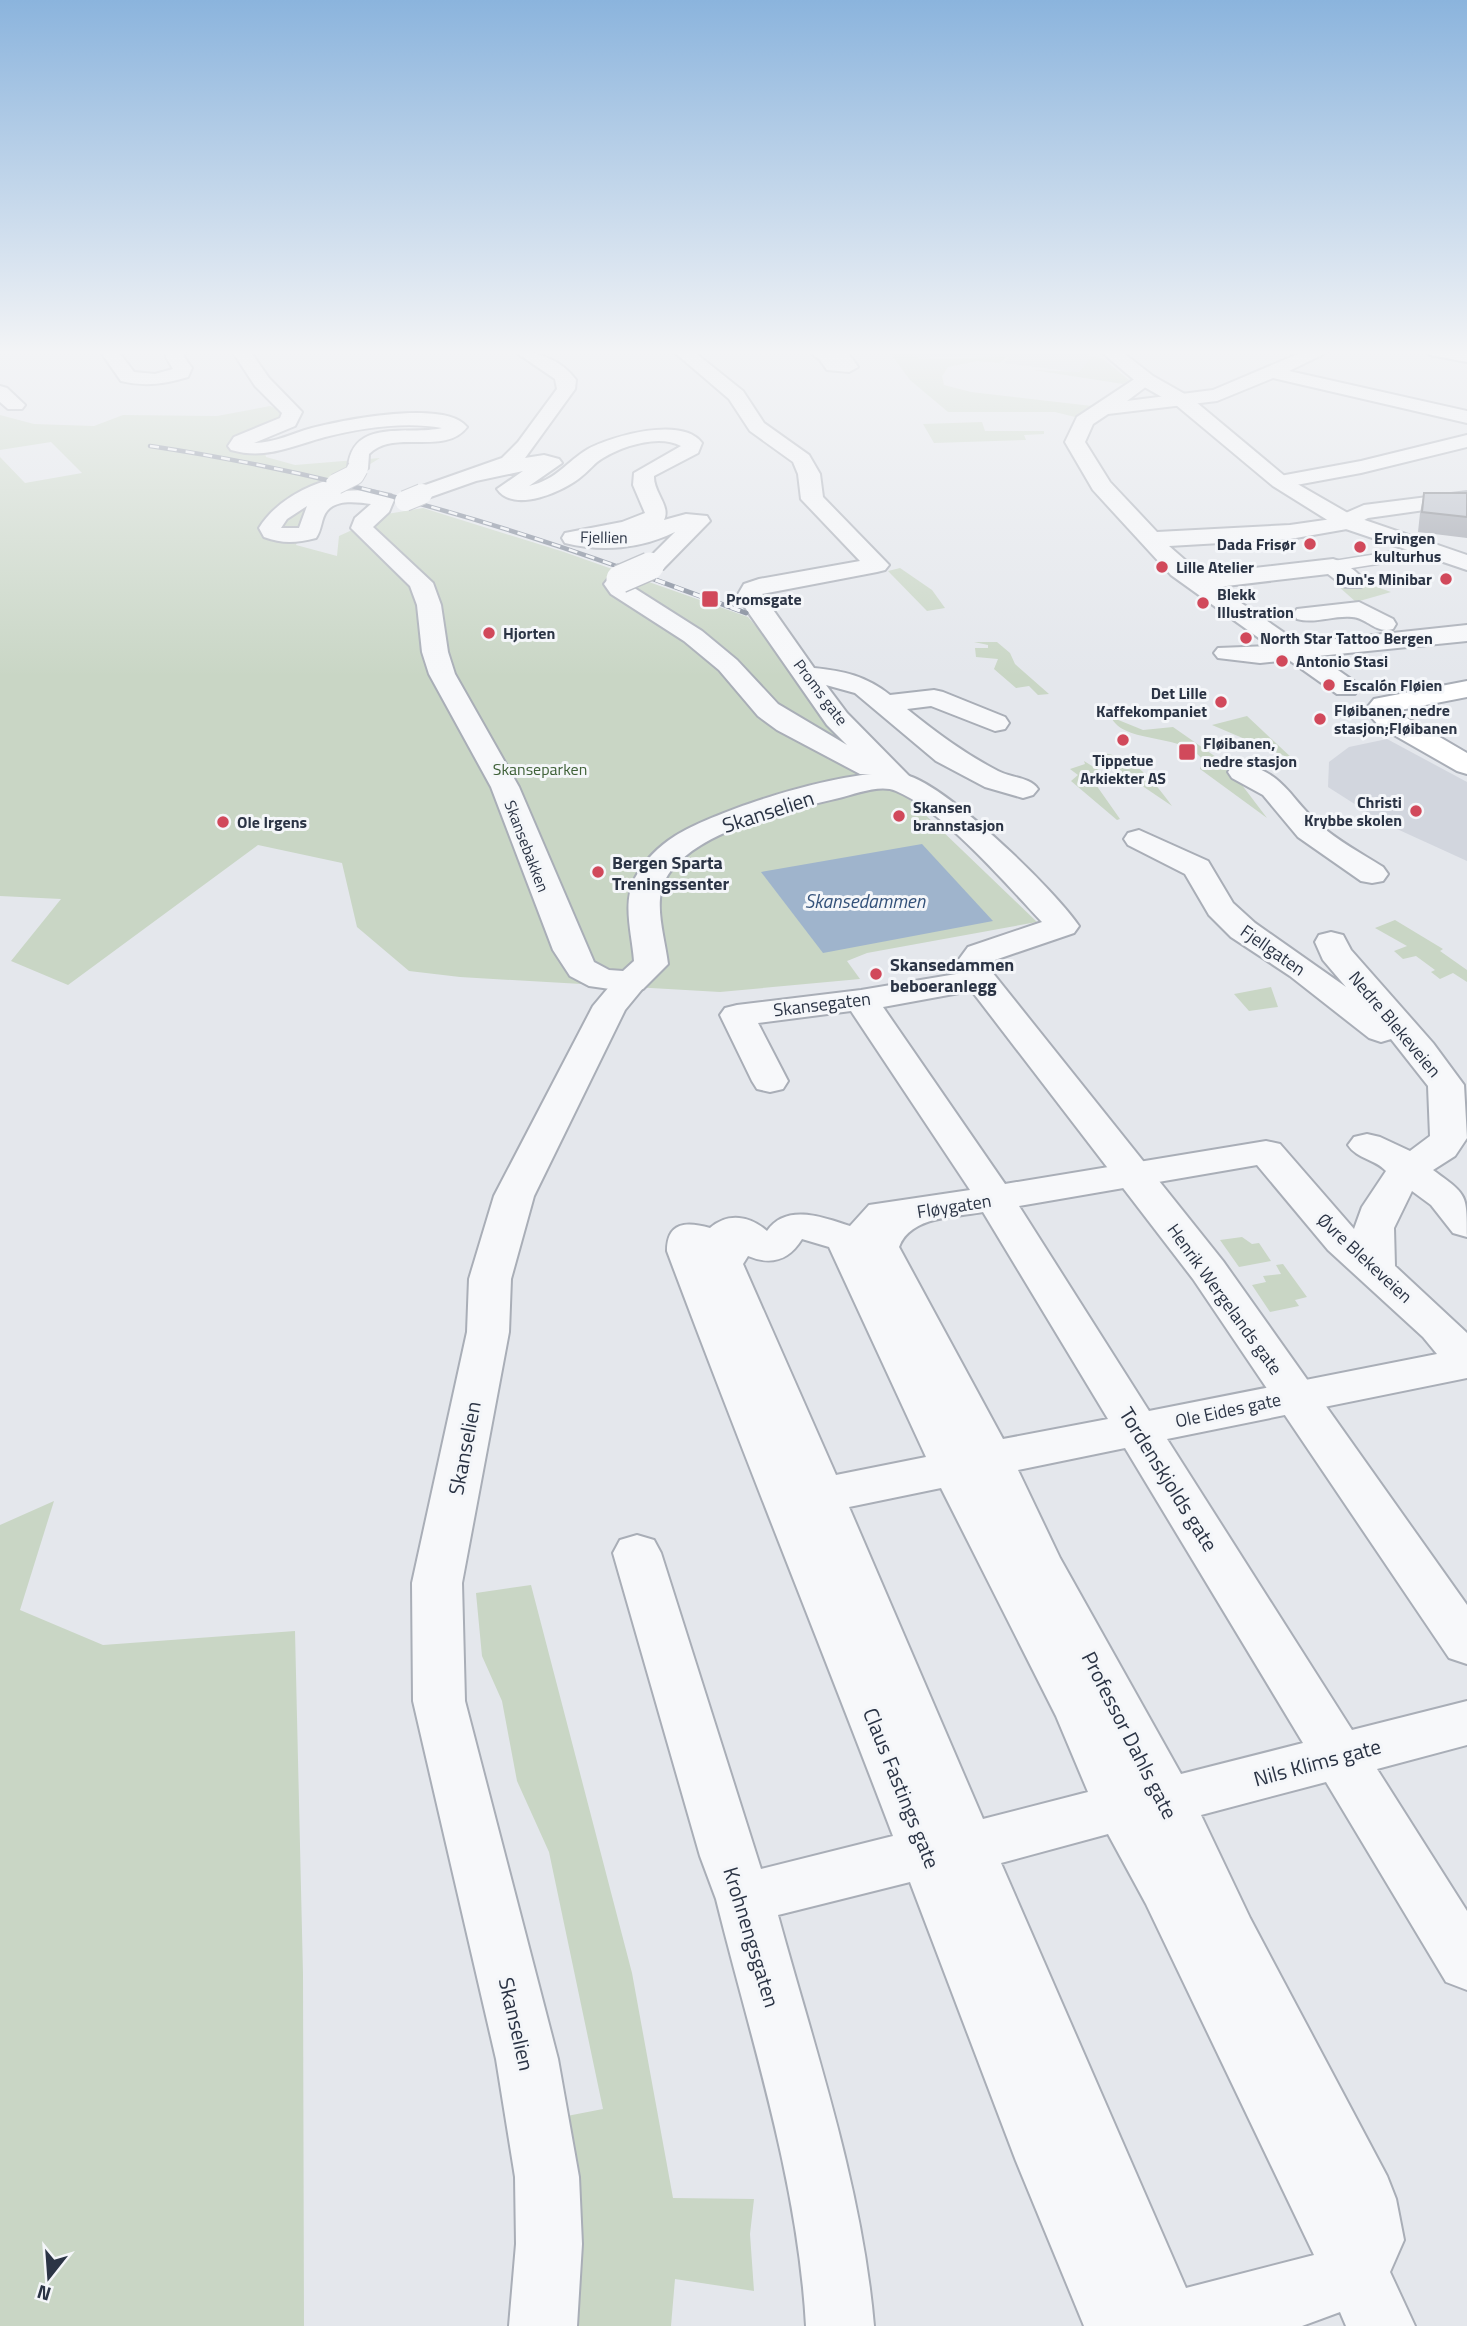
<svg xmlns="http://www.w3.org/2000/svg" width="1467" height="2326" font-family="'Titillium Web',sans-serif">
<rect width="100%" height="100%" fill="#e4e7ec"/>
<g fill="#d2d6de">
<path d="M890 351H1084L1091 357 1080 371 1075 372 1004 363 1009 357 973 355 922 358Z"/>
<path d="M1387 739 1467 782V861L1386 824 1328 787 1329 762 1349 747Z"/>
</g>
<g fill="#c9d6c5">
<path d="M890 353 911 354 921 359 1006 357 999 363 977 361 948 367 942 376 944 385 971 392 1092 406 1075 417 1055 412H948L910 380Z"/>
<path d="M1091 357 1102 358 1129 380 1123 384 1033 370 1079 372Z"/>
<path d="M270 406 299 418 262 441 266 457 295 465 380 458 312 500 296 545 337 556 339 536 387 514 423 508 564 552 748 617 887 778 1037 922 867 953 847 961 860 979 720 992 460 977 409 971 357 927 342 863 258 845 68 985 11 961 61 899 0 896V457L25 483 82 473 51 442 0 450V415L34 424 94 426 123 415 217 416Z"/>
<path d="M982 422 985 431H1044V434L1024 435 1026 440 934 443 923 424Z"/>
<path d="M900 568 932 590 945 608 927 611 888 571Z"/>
<path d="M1363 582 1391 592 1356 602 1338 586Z"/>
<path d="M974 642H997L1010 653 1015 664 1049 694 1038 695 1029 686 1016 688 994 669 998 659 976 657 975 648H988V645Z"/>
<path d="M1247 716 1294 760 1212 725Z"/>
<path d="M1111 717 1143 730 1173 727 1226 764 1267 818 1200 769 1203 760C1183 732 1124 745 1111 717Z"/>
<path d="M1101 753C1134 756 1153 780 1172 806L1095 754Z"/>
<path d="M1084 761 1105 774 1094 782 1120 819 1117 820 1071 781 1078 775 1070 769 1085 764Z"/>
<path d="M1395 920 1443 949 1440 951 1467 970V982L1453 973 1440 979 1431 972 1435 970 1416 956 1403 959 1394 951 1407 946 1375 928Z"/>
<path d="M1271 987 1278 1007 1249 1011 1234 994Z"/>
<path d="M1242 1237 1252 1244 1259 1243 1271 1261 1239 1267 1220 1240Z"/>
<path d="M1283 1264 1307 1297 1295 1300 1299 1306 1270 1312 1252 1285 1266 1282 1263 1276 1281 1274 1276 1265Z"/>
<path d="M54 1501 20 1610 103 1645 295 1631 303 1974 304 2326H0V1525Z"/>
<path d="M531 1585 632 1973 673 2198 754 2199 750 2234 754 2291 675 2279 671 2326H576L567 2116 603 2109 549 1852 517 1781 502 1701 482 1656 476 1593Z"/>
</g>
<path fill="#9fb4cc" d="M922 844 993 921 823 953 761 872Z"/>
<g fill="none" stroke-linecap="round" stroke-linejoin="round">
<defs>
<path id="pedestrian" d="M1428 546 1437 551 1434 555 1333 571 1324 566 1333 561Z"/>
<g id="minor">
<path d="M514 351C537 351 562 360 576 380L575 389 525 458 544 455 559 459 562 463 529 486C558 479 566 462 588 449 612 436 682 416 702 443L698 453 654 476C653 492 671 506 664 520L686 514 707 516 710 521 663 569H647L643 564 675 532C641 549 602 552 565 543L562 538 565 533 622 522 645 513 633 485 634 473 681 446C659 434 623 446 603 458 594 463 590 470 582 476 565 491 514 514 497 489L523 471 476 481 422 500 411 494 414 489 502 458 518 442 557 389 555 379Z"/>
<path d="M673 351H693L743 391 764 423 809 455 820 474 823 497 889 565 885 570 877 572 762 594 814 668C844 671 866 676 890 695L934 690 943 692 1005 717 1009 723 1005 729 995 731 931 706 907 709C937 733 965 754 998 771 1011 778 1030 777 1038 789L1033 795 1023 798 985 787 936 761 855 693 826 685 847 713 915 782 911 788C895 792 889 786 877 775L860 774 777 730 758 716 719 670 684 641 611 594 604 584 612 574H628L632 579 628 584 702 631 737 660 778 704 847 745 827 725 737 596 744 584 759 579 860 561 801 499 798 474 793 462 750 431 729 399Z"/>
<path d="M808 351H847L858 367 849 372 827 370 820 360Z"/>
<path d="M1305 351H1330L1289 371 1467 411V423L1273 378 1217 401 1108 414 1093 424 1085 442 1110 482 1157 532 1290 525 1332 519 1364 505 1467 492V504L1368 518 1347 529 1290 539 1169 546 1201 574 1333 559C1345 562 1358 572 1365 582L1361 587H1345L1328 574 1218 587 1299 643 1467 625V641L1318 656 1355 682 1359 688 1355 694H1337L1289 660 1260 663 1218 658 1214 653 1218 648 1270 646 1171 575 1093 490 1065 442 1077 417 1139 376 1146 374 1155 380 1127 401 1213 390Z"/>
<path d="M0 386 7 388 25 405 22 409H8L0 402Z"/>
<path d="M1467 435V447L1361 473 1280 488 1269 482 1280 476 1361 461Z"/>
<path d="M1359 602 1393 619 1396 624 1393 629C1375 634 1368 618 1352 617 1334 615 1316 624 1297 619L1294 614 1297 609Z"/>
<path d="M1242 763C1285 774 1289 797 1319 824 1338 841 1361 853 1383 867L1388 874 1383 881 1372 883 1361 881 1298 837 1263 795 1232 778 1228 772 1232 766Z"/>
<path d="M1139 830 1208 861 1233 903 1255 923 1346 987 1323 960 1315 942 1319 935 1331 932 1343 935 1351 950 1433 1043 1464 1085 1467 1138 1455 1156 1433 1170C1467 1195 1467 1193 1467 1237L1453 1233 1431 1205 1412 1191 1394 1228 1395 1266 1467 1333V1378L1167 1439 1352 1730 1467 1701V1745L1377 1769 1467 1911V1990L1446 1982 1326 1782 1201 1815 1250 1918 1387 2176 1396 2199 1404 2240 1390 2272 1415 2326H1346L1340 2312 1302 2326H1084L1016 2161 910 1882 778 1915C815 2050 862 2186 874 2326H806C798 2181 751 2040 716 1899L700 1856 613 1553 620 1540 637 1535 654 1540 661 1553 761 1869 893 1836C819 1641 740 1447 667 1251 667 1222 686 1221 710 1228 728 1212 750 1216 767 1231 786 1203 823 1217 850 1226L869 1205 970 1190 851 1011 758 1023 788 1081 783 1089 770 1092 757 1089 752 1081 720 1015 725 1008 737 1005 861 990 980 970 992 973 997 980 992 987 883 1007 1005 1184 1266 1141 1280 1144 1354 1229 1362 1207 1386 1171C1375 1159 1357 1159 1348 1145L1354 1137 1367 1134 1380 1137 1410 1151 1430 1136 1428 1086 1391 1039 1381 1042 1369 1038 1290 976 1231 937 1209 915 1185 874 1128 845 1124 839 1128 833ZM1257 1165 1328 1250 1423 1337 1437 1354 1149 1411 1019 1206ZM983 1212 1108 1419 1003 1439 899 1247C910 1216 956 1217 983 1212ZM802 1239 829 1247 926 1457 836 1475 743 1264 748 1256C772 1266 789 1260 802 1239ZM1125 1448 1303 1743 1181 1774 1060 1558 1018 1470ZM941 1488 1056 1716 1088 1792 983 1819 849 1507ZM1108 1834 1146 1904 1314 2255 1186 2288 1001 1863Z"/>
<path d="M631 972 643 975 648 982 625 1010 534 1196 511 1279 509 1332 462 1583 465 1701 558 2059 579 2177 582 2244 577 2326H509L516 2244 515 2177 496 2059 413 1701 412 1583 467 1332 469 1279 494 1196 593 1006 619 975Z"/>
</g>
<g id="tertiary">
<path d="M100 351H118L134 372 155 374 173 369 166 357 167 351H185L184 357 192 368 188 377C164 384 146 387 121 381Z"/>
<path d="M232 351H250L269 378 302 412 295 426 254 443C275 443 293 433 312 428 342 420 446 399 467 427 444 457 394 428 369 454L368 468 358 474 348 468C352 417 408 436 442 428 405 421 361 428 325 437 291 446 266 460 231 450L228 446 234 437 280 418 282 413 255 386Z"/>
<path d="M1100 351H1121L1153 376 1190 397 1287 478 1353 516 1467 555V570L1337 526 1273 486 1176 405 1139 384Z"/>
<path d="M336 478 347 484 339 491 367 490 391 495 394 500 389 512 373 527 433 583 441 605 448 652 455 674 519 787 594 962 609 970 623 971 634 961C632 934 622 903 635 878 644 861 659 846 675 836 715 810 865 761 909 776 950 789 1054 889 1079 926L1074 933 992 961V972L1223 1261 1467 1605V1664L1449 1658 1193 1279 958 973 957 962 968 947 1042 922C1006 884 944 811 896 791 880 784 856 794 839 798 789 810 691 831 665 880 653 904 665 938 668 964L643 989 631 992 589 986 570 976 553 950 491 787 429 674 422 652 417 605 410 586 351 528 355 518 371 504C358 502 336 499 327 511 321 518 322 530 316 538 296 543 283 544 264 537L259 528C275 502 306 485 336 478ZM307 506 299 528H281L287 519Z"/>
</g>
<path id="secondary" d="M1467 681V697L1395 711 1467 753V774L1457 771 1380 727 1365 710 1374 699Z"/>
<path id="primary" d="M1427 351 1467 352V362L1430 355Z"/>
</defs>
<use href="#pedestrian" stroke="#a9aeb7" stroke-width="3"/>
<use href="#minor" stroke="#a9aeb7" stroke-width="4"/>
<use href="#tertiary" stroke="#a9aeb7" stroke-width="4"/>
<use href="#secondary" stroke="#a9aeb7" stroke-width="4"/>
<use href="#primary" stroke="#a3abb8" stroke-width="4"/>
<use href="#pedestrian" fill="#f7f8fa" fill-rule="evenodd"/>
<use href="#minor" fill="#f7f8fa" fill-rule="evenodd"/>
<use href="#tertiary" fill="#f7f8fa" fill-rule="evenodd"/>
<use href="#secondary" fill="#fff" fill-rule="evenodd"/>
<use href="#primary" fill="#fff" fill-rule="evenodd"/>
<defs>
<path id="rail-far1" d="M150 446C312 470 468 513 622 568"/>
<path id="rail" d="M618 566 746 613"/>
</defs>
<use href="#rail-far1" stroke="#7d8696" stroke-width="4.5"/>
<use href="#rail" stroke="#7d8696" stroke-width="5"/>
<use href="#rail-far1" stroke="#f4f6f9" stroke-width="2.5" stroke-dasharray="9" stroke-linecap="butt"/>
<use href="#rail" stroke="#f4f6f9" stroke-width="3.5" stroke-dasharray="10" stroke-linecap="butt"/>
<defs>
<g id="minor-bridge-far1">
<path d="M336 484 354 475 358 468"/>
<path d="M405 501 422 494"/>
<path d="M646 568 655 564"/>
</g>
<path id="minor-bridge" d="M620 579 650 566"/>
</defs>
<use href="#minor-bridge-far1" stroke="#a9aeb7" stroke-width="22" stroke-linecap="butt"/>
<use href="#minor-bridge" stroke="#a9aeb7" stroke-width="30" stroke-linecap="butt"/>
<use href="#minor-bridge-far1" stroke="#f7f8fa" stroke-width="20"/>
<use href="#minor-bridge" stroke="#f7f8fa" stroke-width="27"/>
</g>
<path fill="#a1a5ae" d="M1467 490V538L1418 532 1420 513 1424 493H1466Z"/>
<path fill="#bbc0ca" stroke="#83868d" stroke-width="2" d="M1424 493H1467V517L1422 512Z"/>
<linearGradient id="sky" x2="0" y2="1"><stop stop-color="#8bb4dd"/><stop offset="0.52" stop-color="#f3f4f6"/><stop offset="1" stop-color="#f3f4f6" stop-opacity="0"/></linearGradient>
<rect width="1467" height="677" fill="url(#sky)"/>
<g fill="#d1495b" stroke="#f4f6f9" stroke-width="2.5">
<circle cx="1310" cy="544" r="7"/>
<circle cx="1360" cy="547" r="7"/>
<circle cx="1162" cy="567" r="7"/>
<circle cx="1446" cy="579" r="7"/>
<rect x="701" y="590" width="18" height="18" rx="3.5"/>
<circle cx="1203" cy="603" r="7"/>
<circle cx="489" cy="633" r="7"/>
<circle cx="1246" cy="638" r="7"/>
<circle cx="1282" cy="661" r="7"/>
<circle cx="1329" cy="685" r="7"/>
<circle cx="1221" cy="702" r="7"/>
<circle cx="1320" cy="719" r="7"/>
<circle cx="1123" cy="740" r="7"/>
<rect x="1178" y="743" width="18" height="18" rx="3.5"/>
<circle cx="1416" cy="811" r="7"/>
<circle cx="899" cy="816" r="7"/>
<circle cx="223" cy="822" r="7"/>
<circle cx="598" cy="872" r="7"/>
<circle cx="876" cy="974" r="7"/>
</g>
<g text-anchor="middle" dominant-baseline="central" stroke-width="6" stroke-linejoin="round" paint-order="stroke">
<g font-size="16" fill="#2b3445" stroke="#f4f6f9">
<text transform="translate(604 537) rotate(1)">Fjellien</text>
<text transform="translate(821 692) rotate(53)">Proms gate</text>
<text transform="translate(527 846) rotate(69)">Skansebakken</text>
</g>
<g font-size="16" font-weight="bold" fill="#2b3445" stroke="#f4f6f9" text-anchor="start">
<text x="1374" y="538">Ervingen<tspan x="1374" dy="18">kulturhus</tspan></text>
<text x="1296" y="544" text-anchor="end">Dada Frisør</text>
<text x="1176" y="567">Lille Atelier</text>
<text x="1432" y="579" text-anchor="end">Dun's Minibar</text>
<text x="1217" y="594">Blekk<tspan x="1217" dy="18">Illustration</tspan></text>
<text x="726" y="599">Promsgate</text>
<text x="503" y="633">Hjorten</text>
<text x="1260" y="638">North Star Tattoo Bergen</text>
<text x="1296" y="661">Antonio Stasi</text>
<text x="1343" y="685">Escalón Fløien</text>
<text x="1207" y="693" text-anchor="end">Det Lille<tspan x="1207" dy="18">Kaffekompaniet</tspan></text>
<text x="1334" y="710">Fløibanen, nedre<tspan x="1334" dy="18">stasjon;Fløibanen</tspan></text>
<text x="1203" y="743">Fløibanen,<tspan x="1203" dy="18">nedre stasjon</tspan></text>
<text x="1123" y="760" text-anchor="middle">Tippetue<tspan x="1123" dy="18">Arkiekter AS</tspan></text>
<text x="1402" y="802" text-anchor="end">Christi<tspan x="1402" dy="18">Krybbe skolen</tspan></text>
<text x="913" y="807">Skansen<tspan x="913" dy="18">brannstasjon</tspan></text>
<text x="237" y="822">Ole Irgens</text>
</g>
<g font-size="16" fill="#3f6138" stroke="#f4f6f9">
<text x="540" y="769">Skanseparken</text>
</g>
<g font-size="18" font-weight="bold" fill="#2b3445" stroke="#f4f6f9" text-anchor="start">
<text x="612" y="862">Bergen Sparta<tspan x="612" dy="21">Treningssenter</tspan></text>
<text x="890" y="964">Skansedammen<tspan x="890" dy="21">beboeranlegg</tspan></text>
</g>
<g font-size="18" fill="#2b3445" stroke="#f4f6f9">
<text transform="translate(1273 950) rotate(35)">Fjellgaten</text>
<text transform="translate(822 1004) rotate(-7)">Skansegaten</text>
<text transform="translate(1395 1024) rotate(50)">Nedre Blekeveien</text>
<text transform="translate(954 1206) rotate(-9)">Fløygaten</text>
<text transform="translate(1365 1258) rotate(43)">Øvre Blekeveien</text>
<text transform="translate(1225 1299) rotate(54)">Henrik Wergelands gate</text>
<text transform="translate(1228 1410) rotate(-12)">Ole Eides gate</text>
</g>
<g font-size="19" font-style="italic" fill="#34527a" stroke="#f4f6f9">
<text x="865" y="900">Skansedammen</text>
</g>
<g font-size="21" fill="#2b3445" stroke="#f4f6f9">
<text transform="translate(768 811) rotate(-18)">Skanselien</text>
<text transform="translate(464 1448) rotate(-79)">Skanselien</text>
<text transform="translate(1169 1479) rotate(58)">Tordenskjolds gate</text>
<text transform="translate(1130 1735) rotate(63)">Professor Dahls gate</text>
<text transform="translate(1317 1762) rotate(-15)">Nils Klims gate</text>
<text transform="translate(902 1788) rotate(68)">Claus Fastings gate</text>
<text transform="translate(752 1937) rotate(73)">Krohnengsgaten</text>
<text transform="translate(517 2024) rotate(77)">Skanselien</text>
</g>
</g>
<g transform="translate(49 2277) rotate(197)" stroke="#f4f6f9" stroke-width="5" paint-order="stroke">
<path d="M0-5L12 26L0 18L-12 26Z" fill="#2b3445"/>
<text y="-10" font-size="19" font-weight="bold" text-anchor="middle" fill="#2b3445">N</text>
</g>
</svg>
